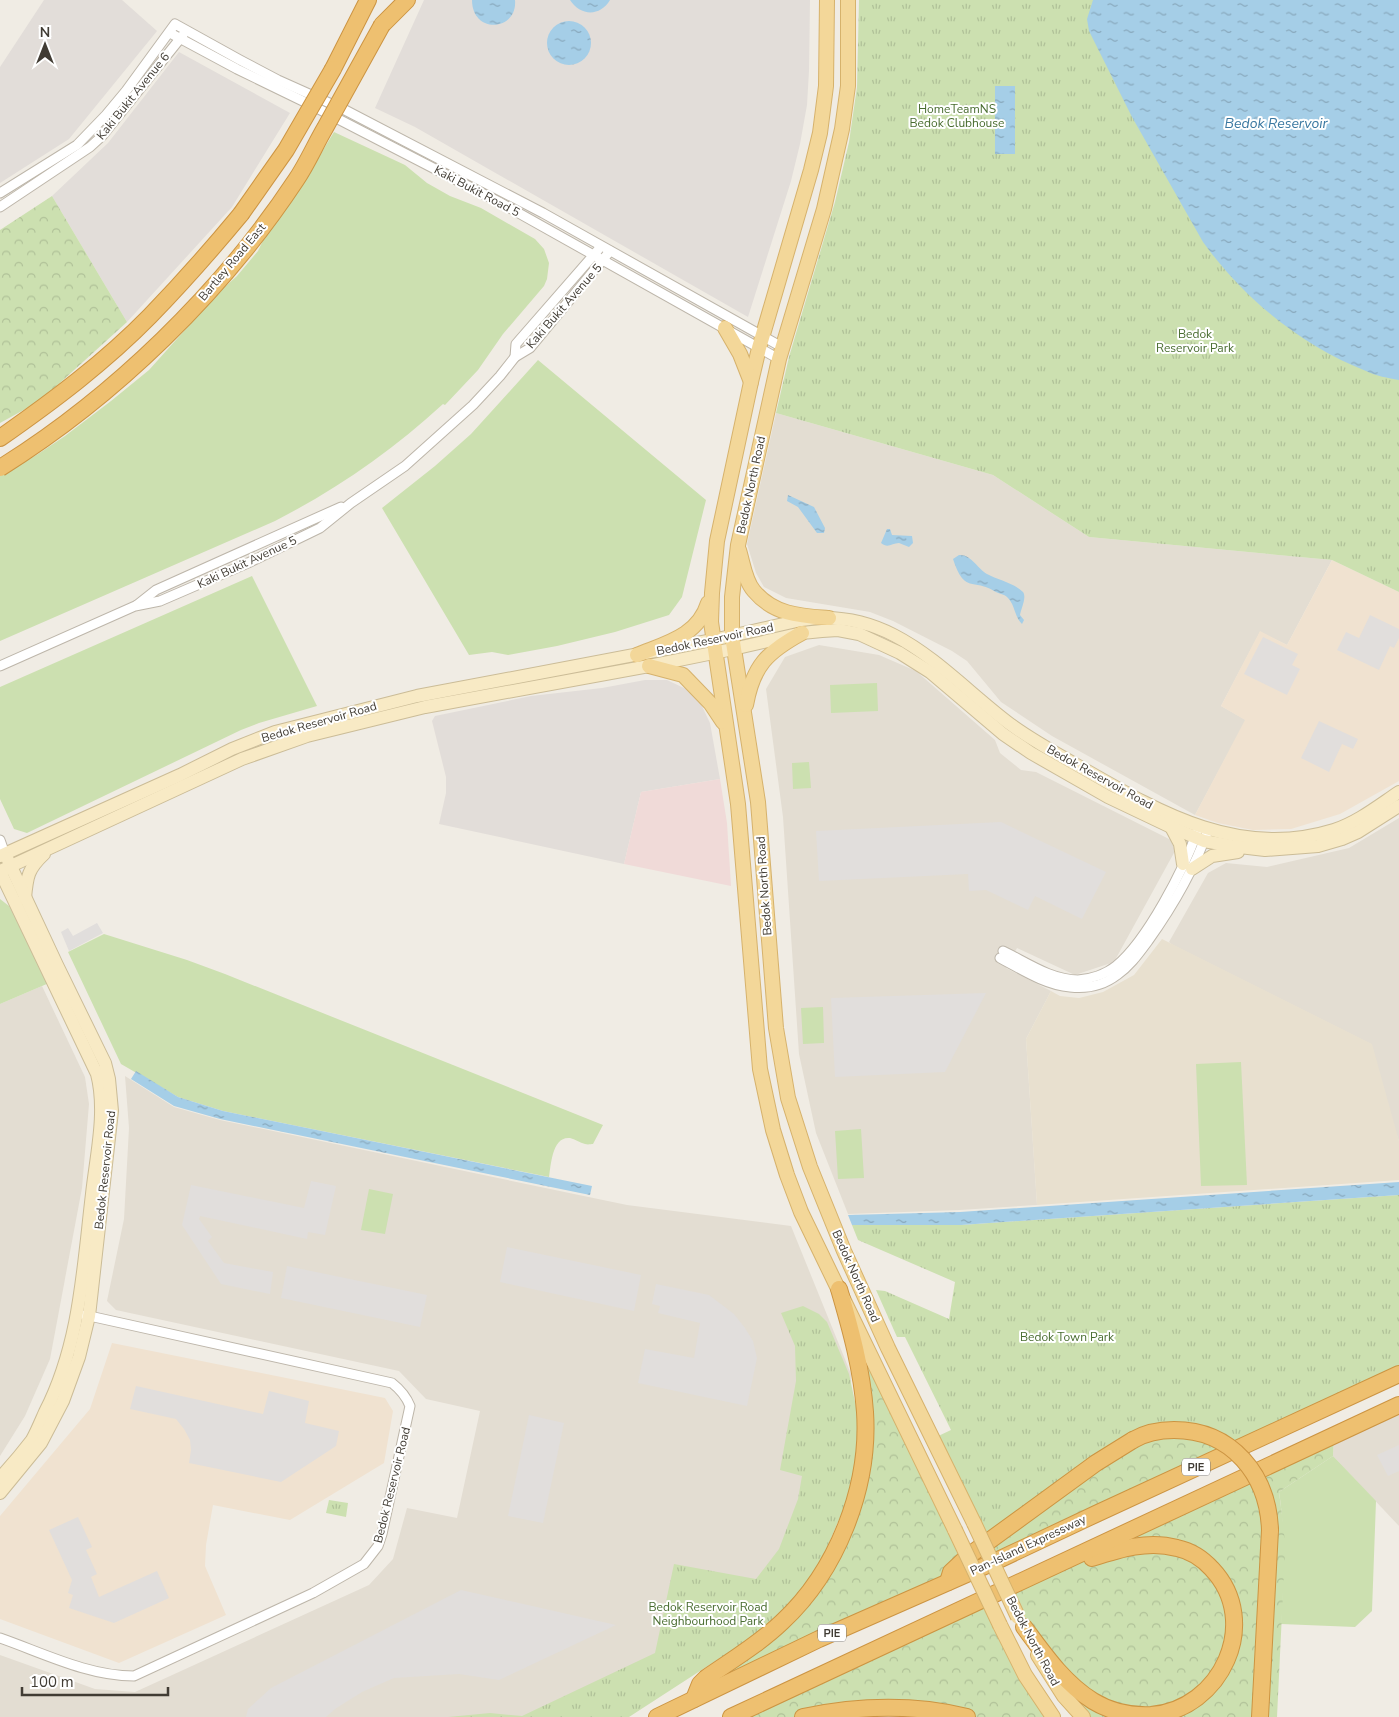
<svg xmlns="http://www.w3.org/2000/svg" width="1399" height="1717" font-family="'Nunito Sans',sans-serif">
<defs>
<pattern id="forest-crowns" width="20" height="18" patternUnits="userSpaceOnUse" patternTransform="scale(1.25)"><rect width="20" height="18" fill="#cce0b0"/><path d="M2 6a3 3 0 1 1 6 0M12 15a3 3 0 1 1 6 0" fill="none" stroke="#b0c198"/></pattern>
<pattern id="park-tufts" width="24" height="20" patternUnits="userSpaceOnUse" patternTransform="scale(1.25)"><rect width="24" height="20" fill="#cce0b0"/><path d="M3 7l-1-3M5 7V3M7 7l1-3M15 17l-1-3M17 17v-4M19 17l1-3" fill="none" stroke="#b0c198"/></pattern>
<pattern id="water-ripples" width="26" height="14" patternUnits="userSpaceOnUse" patternTransform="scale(1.25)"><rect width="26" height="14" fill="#a5cee7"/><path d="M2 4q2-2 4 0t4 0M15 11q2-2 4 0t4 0" fill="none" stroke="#88a8bc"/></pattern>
</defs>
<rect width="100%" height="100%" fill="#f0ece4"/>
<g fill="#e3ddd2">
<path d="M776 413 993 475 1089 537 1332 560 1287 645 1260 632 1221 706 1246 720 1195 815 1052 736 1001 702 967 661 952 651 893 621 870 612 786 598 764 587 756 573 747 544Z"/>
<path d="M819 645 879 655 916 671 995 740 1000 753 1021 770 1036 772 1171 840 1175 851 1114 962 1075 975 1017 948 1006 968 1051 991 1026 1039 1037 1205 960 1210 848 1214 816 1133 799 1054 783 817 766 689 785 657Z"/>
<path d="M1399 818V1141L1397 1136 1169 942 1208 873 1226 863 1267 867 1349 848Z"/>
<path d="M42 986 85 1077 89 1104 82 1188 50 1359 25 1416 0 1456V1004Z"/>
<path d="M125 1076 174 1107 220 1120 627 1205 791 1226 851 1374V1461L838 1511 597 1717H0V1655L95 1689 135 1692 369 1585 393 1559 407 1508 457 1518 480 1411 426 1399 399 1371 116 1310 107 1301 124 1219 129 1128Z"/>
<path d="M1399 1407V1526L1333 1456 1334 1437Z"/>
</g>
<g fill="#f0e2d0">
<path d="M1332 560 1399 592V781L1340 814 1291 829 1253 830 1218 823 1195 815 1245 720 1221 706 1260 631 1287 645Z"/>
<path d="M112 1343 385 1398 393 1411 384 1463 290 1520 213 1505 206 1545 205 1566 226 1615 119 1663 0 1619V1516L90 1409Z"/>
</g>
<g fill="#e2ddd9">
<path d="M44 0H122L157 31 69 139 0 183V67Z"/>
<path d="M424 0H810L809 71 807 105 800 144 791 181 748 317 415 127 375 108Z"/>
<path d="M179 52 290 113 232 207 127 322 52 196 108 143Z"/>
<path d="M645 680H667L686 689 701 704 710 723 720 779 641 792 624 864 439 824 446 793V777L432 721 435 716 531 696 602 688Z"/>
</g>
<path fill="#e8e0cf" d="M1162 939 1372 1044 1399 1141V1180L1037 1205 1026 1039 1051 991 1060 996 1079 998 1103 992 1134 975Z"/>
<path fill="#f0dad8" d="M720 779 727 823 731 886 624 864 641 792Z"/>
<g fill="#cce0b0">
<path d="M334 132 405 165 427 183 450 196 481 208 535 239 544 249 549 263 547 279 544 286 503 334 478 370 445 405 443 404C392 451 337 489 275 521L0 641V476L38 454 65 436 111 401 149 370 219 292 237 276 258 251 268 230 303 183Z"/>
<path d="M538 360 706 500 682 597 669 615 615 632 557 646 508 655 492 652 469 655 382 508 435 466 471 434Z"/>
<path d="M252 576 317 706 259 723 241 730 27 833 14 829 0 799V687Z"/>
<path d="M877 683 878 711 831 713 830 685Z"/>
<path d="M809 762 811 788 793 789 792 763Z"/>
<path d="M0 899 9 906 49 983 0 1004Z"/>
<path d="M104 934 187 960 225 974 603 1125 593 1144C591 1144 588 1145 585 1144 580 1143 575 1139 570 1138 552 1136 551 1165 549 1177L223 1111 178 1097 121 1064 68 952Z"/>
<path d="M823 1007 824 1043 803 1044 801 1008Z"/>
<path d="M1241 1062 1247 1185 1201 1186 1196 1064Z"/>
<path d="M861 1129 864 1178 838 1179 835 1131Z"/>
<path d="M369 1189 393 1194 385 1234 361 1230Z"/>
<path d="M1333 1456 1376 1501 1372 1611 1355 1627 1281 1624C1283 1579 1286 1537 1279 1492Z"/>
</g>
<g fill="url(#forest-crowns)">
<path d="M52 196 127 322 40 401 0 423V230Z"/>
<path d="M870 1355 967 1557 951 1572 723 1684 712 1674 845 1526 860 1373Z"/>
<path d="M1168 1430 1231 1451 994 1562 985 1544 1096 1463Z"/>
<path d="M1334 1435 1333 1456 1279 1492 1284 1530 1285 1551 1277 1717H1083L1005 1589Z"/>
<path d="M987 1597 1053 1717H967L949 1713 803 1717H731Z"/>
</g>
<g fill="url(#park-tufts)">
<path d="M859 0H1399V592L1332 560 1089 537 993 475 776 413 789 357 835 202 849 142 857 87Z"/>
<path d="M1399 1195V1368L1232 1445 1150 1429 984 1540 934 1438 951 1430 905 1337H897L876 1290 885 1291 949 1319 955 1282 858 1240 852 1225H961Z"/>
<path d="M803 1306 819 1314 827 1322 849 1374 860 1425 851 1492 822 1559 799 1595 771 1625 629 1717H448L490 1713 522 1716 655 1653 674 1564 756 1579 779 1549 798 1499 802 1476 780 1470 796 1381 795 1346 781 1313Z"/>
<path d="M329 1500 348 1503 346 1517 326 1513Z"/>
</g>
<g fill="#e1dedc">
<path d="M1370 615 1399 629V638L1394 648 1390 646 1379 670 1337 650 1346 632 1359 638Z"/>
<path d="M1263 637 1298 654 1292 665 1300 669 1287 695 1244 674Z"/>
<path d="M1319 721 1358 739 1353 749 1342 744 1329 772 1301 758Z"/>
<path d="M1001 822 1106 872 1082 919 1035 896 1028 910 986 890 969 891 968 874 819 881 816 831Z"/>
<path d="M97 923 103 933 69 951 61 932 68 928 73 936Z"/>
<path d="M986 993 945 1072 835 1077 831 998Z"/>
<path d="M311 1181 336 1186 325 1235 308 1232 307 1239 200 1216 199 1219 212 1237 208 1241 224 1263 273 1272 270 1294 221 1284 182 1225 191 1185 304 1208Z"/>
<path d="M507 1247 641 1275 634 1311 500 1282Z"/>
<path d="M287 1266 427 1295 420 1327 281 1298Z"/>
<path d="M656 1284 709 1295 734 1314 745 1328 753 1341 757 1358 747 1406 638 1383 645 1349 694 1358 700 1323 658 1313 660 1306 652 1304Z"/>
<path d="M136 1386 263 1414 269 1391 309 1401 305 1423 339 1431 336 1446 281 1482 189 1463 191 1450 190 1440 184 1429 176 1419 130 1409Z"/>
<path d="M529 1415 564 1423 543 1523 508 1516Z"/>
<path d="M1399 1445V1471L1388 1476 1377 1455Z"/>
<path d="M78 1517 92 1547 86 1550 97 1574 91 1577 99 1597 157 1571 169 1598 114 1623 69 1608 73 1595 68 1593 72 1580 49 1530Z"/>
<path d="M461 1590 616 1625 499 1680 459 1674 394 1678 362 1692 335 1709 326 1717H246L248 1709 271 1688Z"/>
</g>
<g fill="url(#water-ripples)">
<path d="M472 0H515C518 31 472 35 472 0Z"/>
<path d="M570 0H610C600 17 580 16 570 0Z"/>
<path d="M1093 0H1399V380C1388 378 1376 376 1366 371 1301 345 1244 299 1203 242L1132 117 1089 31 1087 19Z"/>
<circle cx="569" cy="43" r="22"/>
<rect x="995" y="86" width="20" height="68"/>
<path d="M788 495 814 507 825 528 824 533H817L798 507 787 501Z"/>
<path d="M887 529H890L892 535 912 536 913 543 909 547 899 543C892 543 888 549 881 543Z"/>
<path d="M959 555C971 554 978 569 987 574 998 580 1014 583 1023 592 1027 597 1021 609 1020 615L1024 620 1022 624C1014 616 1015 604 1007 597 1004 594 1000 594 996 592 972 577 965 595 953 559Z"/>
<path d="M136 1071 178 1097 223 1111 592 1186 590 1195 220 1119 174 1106 131 1079Z"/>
<path d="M1399 1182V1195L961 1225H852L848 1215 960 1212Z"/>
</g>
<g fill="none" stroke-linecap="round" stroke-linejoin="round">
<defs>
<g id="street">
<path d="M170 33 237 69 311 105 499 202 779 359"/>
<path d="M0 193 77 145 106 115 126 91 175 24 240 60 278 80 345 110 543 213 782 347"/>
<path d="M0 207 90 147 102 136 183 35"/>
<path d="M515 357 516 344 598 250"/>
<path d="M137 605 156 590 341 507"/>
<path d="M0 666 135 606 160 601 248 563 320 528 351 503 405 466 473 405 500 376 515 357 530 348 610 251"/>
<path d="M0 840 5 854"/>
<path d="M1003 951C1026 962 1051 980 1078 980 1091 979 1106 974 1116 966 1147 941 1184 869 1197 832"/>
<path d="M1000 958C1021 969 1045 985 1070 987 1087 989 1104 985 1117 975 1130 966 1139 953 1148 941 1173 906 1194 870 1208 830"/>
<path d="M0 1638C43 1653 88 1676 134 1676L313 1593 364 1564 378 1546 382 1534 410 1406C406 1396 401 1390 392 1383L85 1315"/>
</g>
<g id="secondary">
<path d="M1171 827 1180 844 1183 864"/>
<path d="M0 856 180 775 232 749 275 732 417 696 713 640 801 620C893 605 945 675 1010 724 1033 741 1059 755 1084 769 1162 814 1241 859 1334 830 1358 822 1378 806 1399 792"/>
<path d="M1192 869 1212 856 1238 852"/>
<path d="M0 871 242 759 307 736 425 707 649 666 733 649 802 633 822 631 838 630 859 634 900 653 930 672 1003 734 1031 753 1108 797 1171 827 1204 841 1231 846 1265 850 1318 846 1342 839 1358 832 1399 806"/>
<path d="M0 871 97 1074C107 1112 96 1156 92 1194 83 1269 80 1344 45 1412 41 1421 37 1431 32 1440 22 1453 11 1466 0 1478"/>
<path d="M25 898C27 876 28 869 44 854"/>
<path d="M0 1493 41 1443 63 1401 79 1357 89 1316 112 1111 109 1079 105 1063 57 965 7 858"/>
</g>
<g id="primary">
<path d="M827 0 826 86 820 133 811 170 759 348 751 382 717 541 712 593 711 622 738 804 760 1069 773 1130 787 1175 801 1212 955 1530"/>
<path d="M848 0V86L842 129 824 209 779 359 738 545 732 597V636L758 802 776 1028 788 1098 810 1167 844 1251 888 1348 974 1523"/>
<path d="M725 328 740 354 751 382"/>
<path d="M739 550C743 563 745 581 754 591 774 615 801 616 829 618"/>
<path d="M637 655C666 643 698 636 708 603"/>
<path d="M649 666 683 675 711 704 723 722"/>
<path d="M746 705C753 666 767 652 802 633"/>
<path d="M1000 1625 1025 1675 1053 1717"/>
<path d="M1038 1655 1064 1696 1083 1717"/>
</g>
<g id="highway">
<path d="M382 25 407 0"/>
<path d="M333 69 368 0"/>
<path d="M0 438C53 401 105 362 150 316 182 283 212 249 241 214"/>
<path d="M948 1582 951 1572 967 1557 1096 1463 1133 1440"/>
<path d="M1024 1627C1044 1654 1064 1683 1093 1701 1111 1712 1130 1716 1151 1715 1221 1710 1262 1622 1212 1569 1203 1559 1191 1551 1177 1548 1148 1540 1120 1549 1092 1558"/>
<path d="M694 1699 700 1684 706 1678C732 1660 759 1644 782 1622 837 1571 870 1487 865 1412 862 1370 851 1330 839 1289"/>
<path d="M657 1717 819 1639 994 1562 1098 1513 1399 1374"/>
<path d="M731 1717 1399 1405"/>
<path d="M803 1717C856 1706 914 1704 967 1717"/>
<path d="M1260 1717 1270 1530"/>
</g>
</defs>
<use href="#street" stroke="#bdb6aa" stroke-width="11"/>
<use href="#secondary" stroke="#cbbc97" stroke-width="14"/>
<use href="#primary" stroke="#d6b26c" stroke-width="16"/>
<use href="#highway" stroke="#cc9442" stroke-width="18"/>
<use href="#street" stroke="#fff" stroke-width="9"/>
<use href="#secondary" stroke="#f8eac5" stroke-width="12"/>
<use href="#primary" stroke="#f3d799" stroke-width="14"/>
<use href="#highway" stroke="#eec070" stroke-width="16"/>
<defs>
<g id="primary-bridge">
<path d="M974 1523 1018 1617"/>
<path d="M955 1530 1000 1625"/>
</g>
<g id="highway-bridge">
<path d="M241 214 286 150 333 69"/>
<path d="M0 468C114 397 222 292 296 180 307 164 315 145 325 128 344 94 363 59 382 25"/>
<path d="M1133 1440C1145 1433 1160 1430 1174 1430 1232 1430 1268 1475 1270 1530"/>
</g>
</defs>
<use href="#primary-bridge" stroke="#d6b26c" stroke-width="16" stroke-linecap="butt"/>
<use href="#highway-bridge" stroke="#cc9442" stroke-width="18" stroke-linecap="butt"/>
<use href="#primary-bridge" stroke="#f3d799" stroke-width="14"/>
<use href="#highway-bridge" stroke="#eec070" stroke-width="16"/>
</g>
<g text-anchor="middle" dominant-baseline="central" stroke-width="4" stroke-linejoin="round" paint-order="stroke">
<g fill="#fff" stroke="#7a7671" stroke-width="1">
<rect x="1182" y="1458.5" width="28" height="17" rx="4"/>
<rect x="818" y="1624.5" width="28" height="17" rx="4"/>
</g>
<g font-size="11" font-weight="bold" fill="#413c34">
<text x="1196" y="1467">PIE</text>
<text x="832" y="1633">PIE</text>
</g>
<g font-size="12" fill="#413c34" stroke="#fff">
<text transform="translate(133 96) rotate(-51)">Kaki Bukit Avenue 6</text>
<text transform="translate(477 191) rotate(28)">Kaki Bukit Road 5</text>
<text transform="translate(232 262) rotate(-50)">Bartley Road East</text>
<text transform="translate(564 306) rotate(-49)">Kaki Bukit Avenue 5</text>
<text transform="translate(751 485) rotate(-78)">Bedok North Road</text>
<text transform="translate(247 562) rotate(-25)">Kaki Bukit Avenue 5</text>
<text transform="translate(715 639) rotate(-12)">Bedok Reservoir Road</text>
<text transform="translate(319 722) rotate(-16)">Bedok Reservoir Road</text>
<text transform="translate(1100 777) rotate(29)">Bedok Reservoir Road</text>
<text transform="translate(764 886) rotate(-94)">Bedok North Road</text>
<text transform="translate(105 1170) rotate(-84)">Bedok Reservoir Road</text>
<text transform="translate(856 1276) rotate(66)">Bedok North Road</text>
<text transform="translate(392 1485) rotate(-76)">Bedok Reservoir Road</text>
<text transform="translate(1028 1545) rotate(-25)">Pan-Island Expressway</text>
<text transform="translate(1033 1641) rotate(62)">Bedok North Road</text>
</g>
<g font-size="12" fill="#486c2f" stroke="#fff">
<text x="957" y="109">HomeTeamNS<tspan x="957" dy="14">Bedok Clubhouse</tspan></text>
<text x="1195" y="334">Bedok<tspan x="1195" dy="14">Reservoir Park</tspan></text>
<text x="1067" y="1337">Bedok Town Park</text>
<text x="708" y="1607">Bedok Reservoir Road<tspan x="708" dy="14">Neighbourhood Park</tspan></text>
</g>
<g font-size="14" font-style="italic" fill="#3a78a1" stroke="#fff">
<text x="1276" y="123">Bedok Reservoir</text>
</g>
</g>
<g transform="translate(45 45)" stroke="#ffffff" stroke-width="4" paint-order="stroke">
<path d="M0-4L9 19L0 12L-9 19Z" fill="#413c34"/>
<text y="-8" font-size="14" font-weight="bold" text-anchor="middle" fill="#413c34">N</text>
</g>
<path d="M22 1687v8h146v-8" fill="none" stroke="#413c34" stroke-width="2.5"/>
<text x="30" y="1687" font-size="15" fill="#413c34" stroke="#ffffff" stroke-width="4" paint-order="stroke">100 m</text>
</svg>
